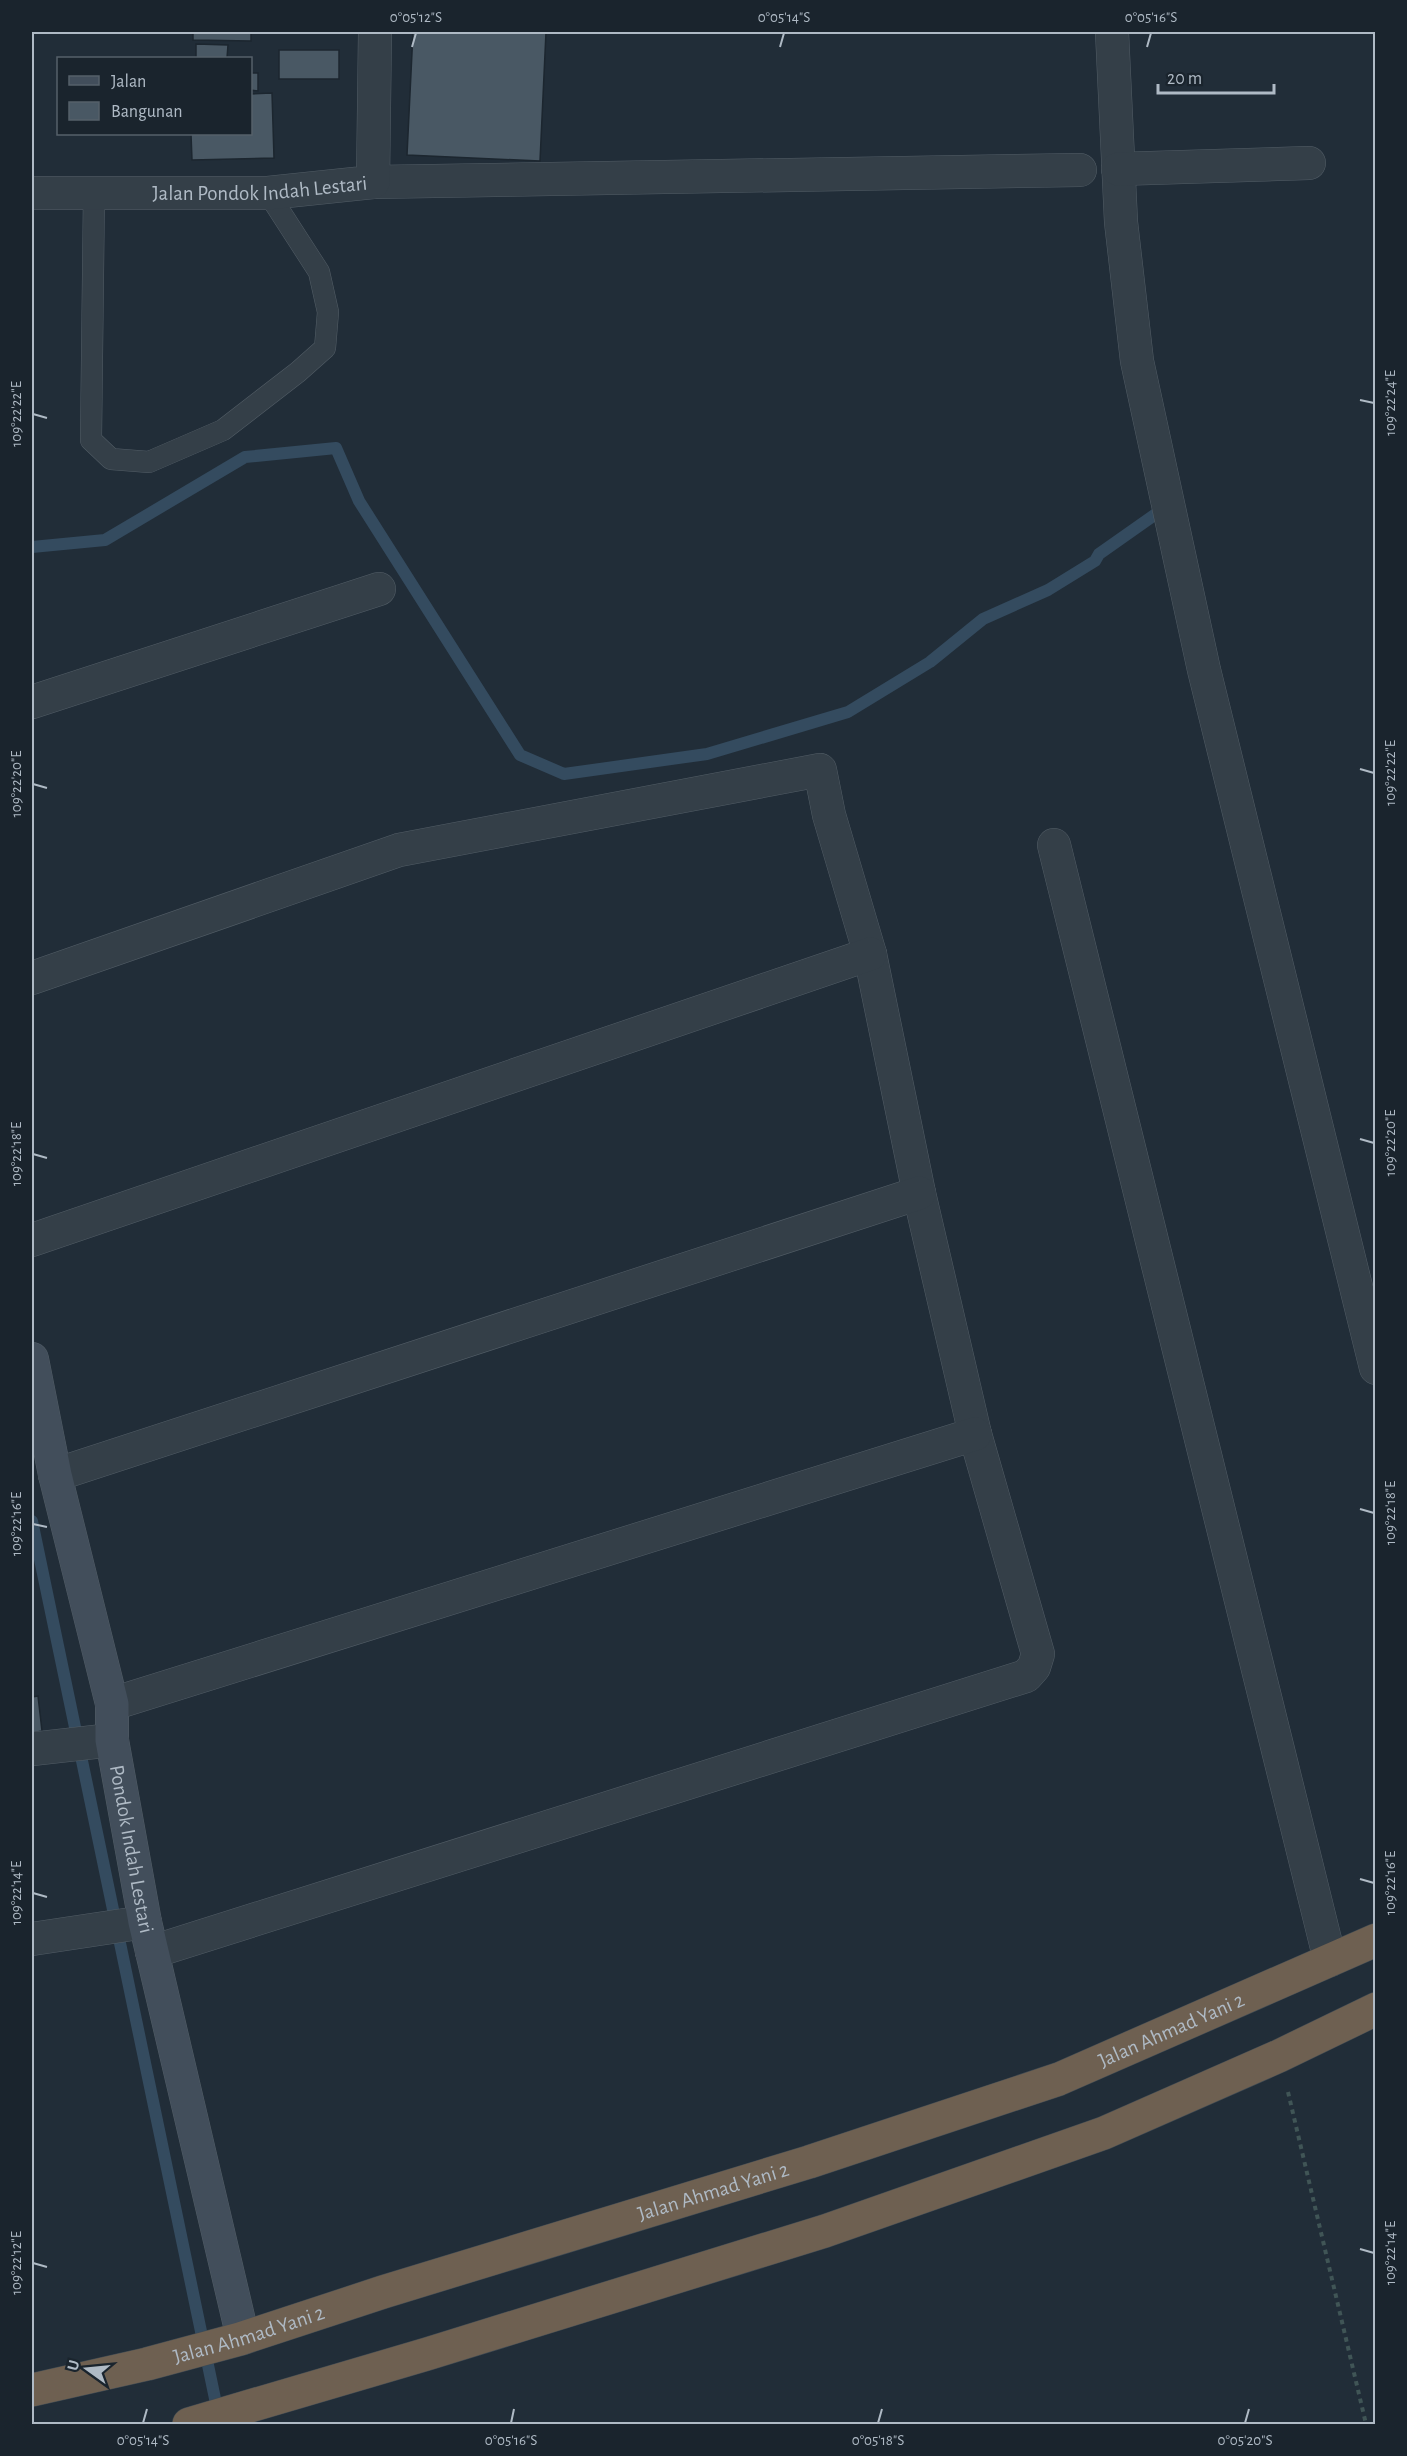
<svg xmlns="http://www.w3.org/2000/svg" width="1407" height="2456" font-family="'Alegreya Sans',sans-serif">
<rect width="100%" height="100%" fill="#212d38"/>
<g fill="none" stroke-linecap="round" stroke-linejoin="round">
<g stroke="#344b5f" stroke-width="12">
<path d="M32 547 105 540 245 457 336 448 359 501 520 755 564 774 707 754 848 712 930 662 983 619 1048 590 1095 561 1099 554 1160 511"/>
<path d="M32 1521 218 2413"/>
</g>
</g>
<g fill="#495864" stroke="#1c262f" stroke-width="1.5">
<path d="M193 32H251V41L193 40Z"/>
<path d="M413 32H546L540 161 407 155Z"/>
<path d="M196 44 228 45 227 58H196Z"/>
<rect x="279" y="50" width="60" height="29"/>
<path d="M250 73H258V91L250 90Z"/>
<path d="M272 93 274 158 192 160 191 134H250V94Z"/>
<path d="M38 1696 42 1731 32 1733V1697Z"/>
</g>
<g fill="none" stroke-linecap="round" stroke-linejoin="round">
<defs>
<path id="lane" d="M94 192 91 440 111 459 149 462 223 430 298 372 325 348 328 312 319 272 268 193"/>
<g id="street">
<path d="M1112 32 1121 222 1137 361 1204 670 1376 1368"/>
<path d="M1118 169 1309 163"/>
<path d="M373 182 1080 170"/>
<path id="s1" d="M32 193H268L373 182 375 32"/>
<path d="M32 702 379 589"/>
<path d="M1054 845 1330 1960"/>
<path d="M32 978 399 850 820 770 829 815 870 954 919 1193 975 1434 1038 1654 1034 1667 1026 1676 152 1952"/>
<path d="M32 1240 870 954"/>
<path d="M55 1475 919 1193"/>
<path d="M112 1704 975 1434"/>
<path d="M32 1749 112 1740"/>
<path d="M32 1939 145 1922"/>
</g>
<g id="secondary">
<path id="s2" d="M32 1359 55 1475 112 1704V1740L145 1922 243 2338"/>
</g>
<g id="highway">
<path id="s3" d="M32 2390 147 2364 240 2339 383 2292 809 2162 1059 2079 1376 1940"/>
<path d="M189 2424 427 2354 825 2231 1104 2133 1279 2056 1376 2009"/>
</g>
</defs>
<use href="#lane" stroke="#525d66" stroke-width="22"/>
<use href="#street" stroke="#525d66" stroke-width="34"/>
<use href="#secondary" stroke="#525d66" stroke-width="34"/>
<use href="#highway" stroke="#3f4a53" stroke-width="34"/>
<path stroke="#405556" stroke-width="4" stroke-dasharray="4.5 4.5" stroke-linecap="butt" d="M1288 2092 1366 2424"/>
<use href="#lane" stroke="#343f48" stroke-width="21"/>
<use href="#street" stroke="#343f48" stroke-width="33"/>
<use href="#secondary" stroke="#424e5b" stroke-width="33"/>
<use href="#highway" stroke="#6e6051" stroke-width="33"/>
</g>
<path fill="none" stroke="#afbac5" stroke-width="2" d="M412 47 416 33M780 47 784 33M1147 47 1151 33M1360 400 1374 403M33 414 47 418M1360 769 1374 773M33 784 47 788M1360 1139 1374 1143M33 1154 47 1158M1360 1509 1374 1513M33 1524 47 1527M1360 1879 1374 1883M33 1893 47 1897M1360 2249 1374 2253M33 2263 47 2267M143 2423 147 2409M511 2423 514 2409M878 2423 882 2409M1245 2423 1249 2409"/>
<g text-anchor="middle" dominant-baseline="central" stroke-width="5" stroke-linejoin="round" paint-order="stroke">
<g font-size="21" fill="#afbac5" stroke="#1a242d">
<text stroke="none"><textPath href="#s1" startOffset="228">Jalan Pondok Indah Lestari</textPath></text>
<text stroke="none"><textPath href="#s2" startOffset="501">Pondok Indah Lestari</textPath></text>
<text stroke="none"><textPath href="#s3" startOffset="1196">Jalan Ahmad Yani 2</textPath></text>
<text stroke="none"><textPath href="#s3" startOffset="710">Jalan Ahmad Yani 2</textPath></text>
<text stroke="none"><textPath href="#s3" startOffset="224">Jalan Ahmad Yani 2</textPath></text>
</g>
</g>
<rect width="1407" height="2456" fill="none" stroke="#1a242d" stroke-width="66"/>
<rect x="57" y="57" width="195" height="78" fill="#1a242d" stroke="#56606a" stroke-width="1.5"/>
<rect x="69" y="76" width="30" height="9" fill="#424e5b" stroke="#56606a" stroke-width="1.5"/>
<text x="111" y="87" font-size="18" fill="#afbac5">Jalan</text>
<rect x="69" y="102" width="30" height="18" fill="#495864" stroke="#56606a" stroke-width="1.5"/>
<text x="111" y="117" font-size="18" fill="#afbac5">Bangunan</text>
<g transform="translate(87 2369) rotate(285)" stroke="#1a242d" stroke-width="4.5" paint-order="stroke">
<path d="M0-4.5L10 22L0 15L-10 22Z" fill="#afbac5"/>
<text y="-9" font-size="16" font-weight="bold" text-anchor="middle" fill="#afbac5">U</text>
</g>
<path d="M1158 84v9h116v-9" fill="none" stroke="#afbac5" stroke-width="3"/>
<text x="1167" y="84" font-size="18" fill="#afbac5" stroke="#1a242d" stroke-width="4.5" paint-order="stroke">20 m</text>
<rect x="33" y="33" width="1341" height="2390" fill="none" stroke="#afbac5" stroke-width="2"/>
<g font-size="15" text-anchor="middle" fill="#afbac5">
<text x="416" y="22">0°05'12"S</text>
<text x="784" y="22">0°05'14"S</text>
<text x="1151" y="22">0°05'16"S</text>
<text transform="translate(1390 403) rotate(-90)" y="5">109°22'24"E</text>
<text transform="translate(16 414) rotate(-90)" y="5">109°22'22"E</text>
<text transform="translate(1390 773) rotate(-90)" y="5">109°22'22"E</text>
<text transform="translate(16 784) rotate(-90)" y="5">109°22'20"E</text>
<text transform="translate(1390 1143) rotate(-90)" y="5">109°22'20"E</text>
<text transform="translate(16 1154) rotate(-90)" y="5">109°22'18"E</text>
<text transform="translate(1390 1513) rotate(-90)" y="5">109°22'18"E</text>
<text transform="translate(16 1524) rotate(-90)" y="5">109°22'16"E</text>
<text transform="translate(1390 1883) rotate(-90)" y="5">109°22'16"E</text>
<text transform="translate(16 1893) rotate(-90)" y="5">109°22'14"E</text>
<text transform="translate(1390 2253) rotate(-90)" y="5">109°22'14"E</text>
<text transform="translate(16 2263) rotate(-90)" y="5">109°22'12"E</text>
<text x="143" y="2445">0°05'14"S</text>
<text x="511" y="2445">0°05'16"S</text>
<text x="878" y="2445">0°05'18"S</text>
<text x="1245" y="2445">0°05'20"S</text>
</g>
</svg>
